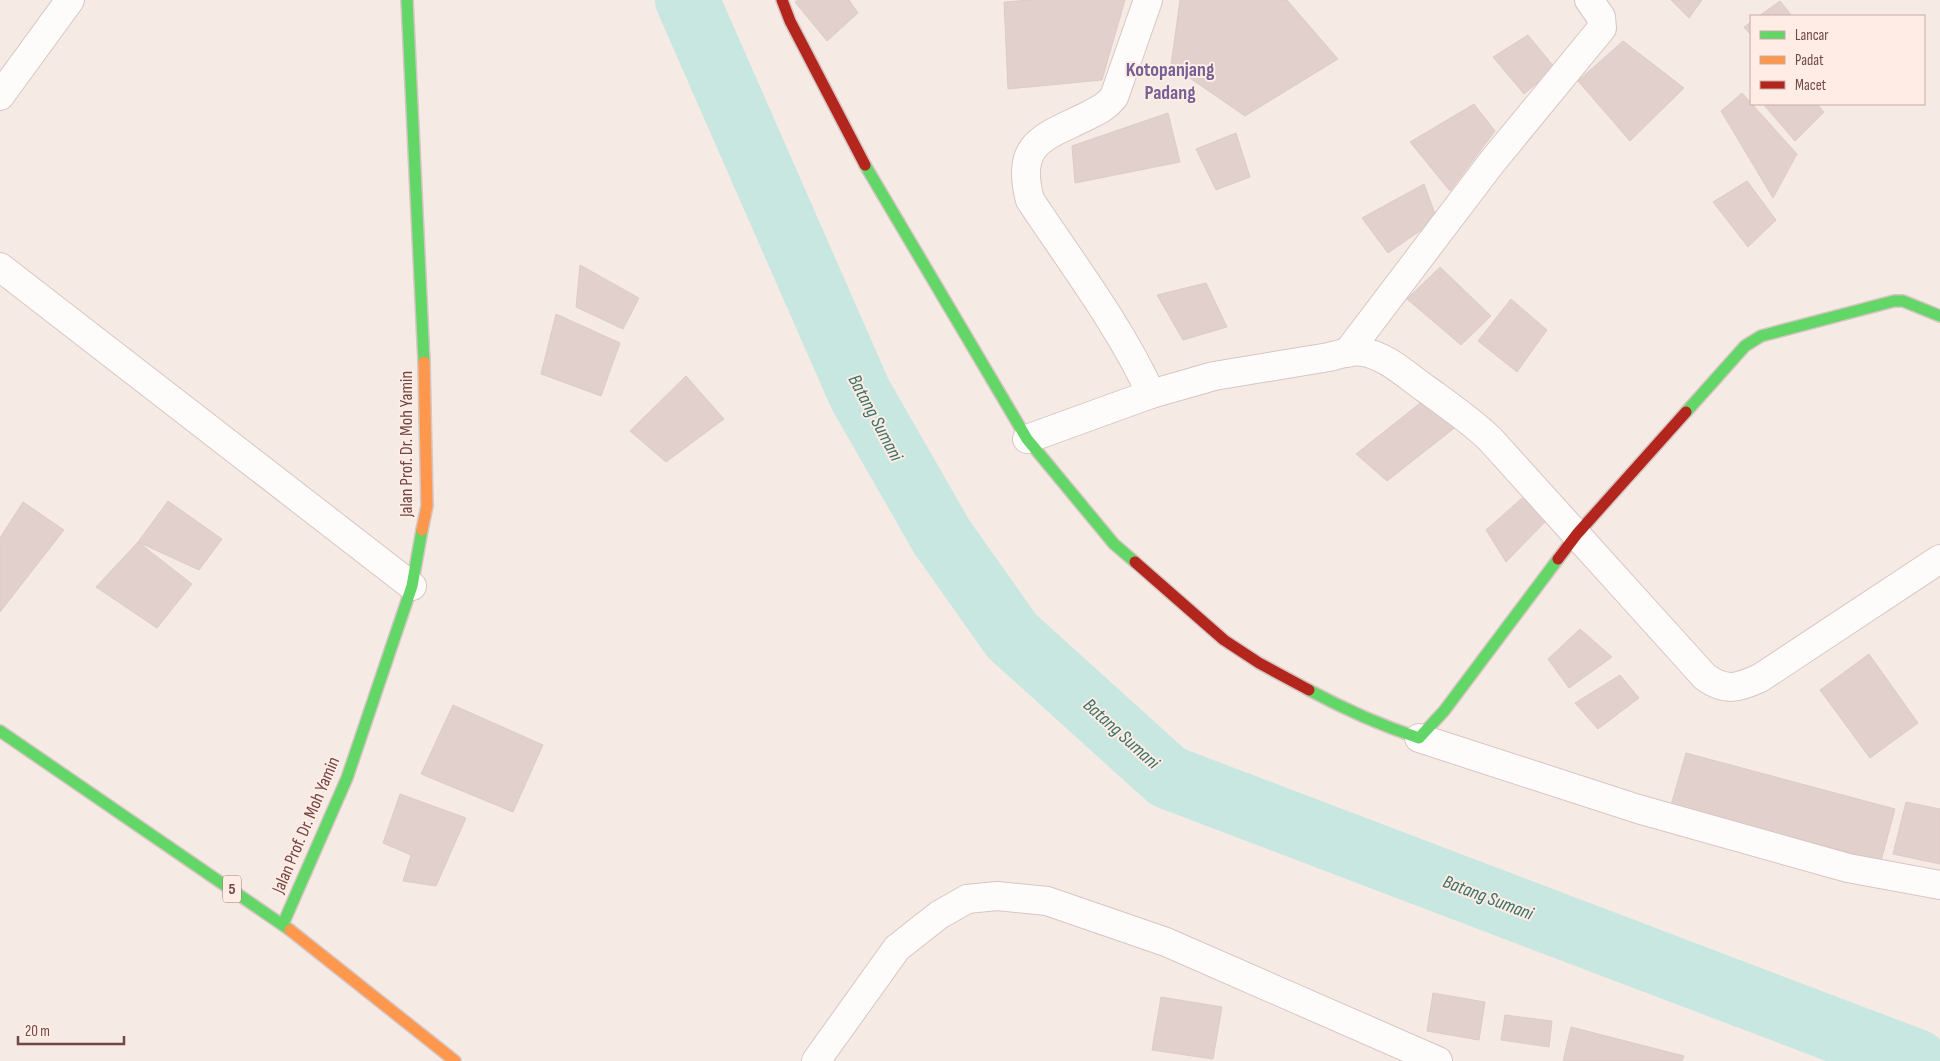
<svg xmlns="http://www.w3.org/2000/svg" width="1940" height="1061" font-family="'Sofia Sans Condensed',sans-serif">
<rect width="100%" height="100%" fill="#f6eae5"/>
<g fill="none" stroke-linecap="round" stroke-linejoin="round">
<path stroke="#c7e7e0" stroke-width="64" d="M687 0 860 394 942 537 1012 636 1168 777 1916 1061"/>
</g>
<g fill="#e2d0cd" stroke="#decbc7">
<path d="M798 0H849L858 13 827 41 795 2Z"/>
<path d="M1031 0H1125L1102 80 1008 89 1004 2Z"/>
<path d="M1180 0H1287L1338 59 1245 116 1171 65Z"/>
<path d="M1671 0H1702L1689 18Z"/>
<path d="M1780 1 1792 16H1759Z"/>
<path d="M1751 22V35L1744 27Z"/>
<path d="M1528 35 1555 68 1524 94 1493 57Z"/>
<path d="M1623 41 1684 88 1630 141 1578 81Z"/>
<path d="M1742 93 1797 154 1773 198 1721 111Z"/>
<path d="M1474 104 1495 131 1450 191 1410 142Z"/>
<path d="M1763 104H1817L1824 112 1795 141Z"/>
<path d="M1168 113 1180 162 1075 183 1072 146Z"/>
<path d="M1236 133 1250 177 1216 190 1196 149Z"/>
<path d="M1747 181 1776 220 1748 247 1713 202Z"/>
<path d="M1424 184 1437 219 1388 253 1362 218Z"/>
<path d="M580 265 639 298 623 329 576 307Z"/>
<path d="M1440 267 1491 316 1461 345 1407 299Z"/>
<path d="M1206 283 1227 327 1183 340 1157 295Z"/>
<path d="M1511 299 1547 330 1517 372 1478 341Z"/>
<path d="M556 314 620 343 601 396 541 374Z"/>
<path d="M686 376 724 419 666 462 630 431Z"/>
<path d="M1424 400 1457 426 1387 481 1356 454Z"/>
<path d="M1522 498 1548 519 1506 562 1486 530Z"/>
<path d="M168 501 222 539 199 570 138 542Z"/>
<path d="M23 502 64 530 0 612V538Z"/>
<path d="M138 542 192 584 157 628 96 587Z"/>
<path d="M1580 629 1612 657 1569 688 1548 659Z"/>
<path d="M1869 654 1918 723 1870 758 1820 690Z"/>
<path d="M1620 675 1639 698 1598 729 1575 703Z"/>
<path d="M453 705 543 745 513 812 421 774Z"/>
<path d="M1686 753 1895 809 1881 861 1671 805Z"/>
<path d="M400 794 466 818 436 886 403 881 411 855 383 843Z"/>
<path d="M1906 802 1940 809V864L1893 854Z"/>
<path d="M1433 993 1485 1002 1479 1040 1427 1031Z"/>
<path d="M1161 997 1222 1007 1213 1059 1152 1050Z"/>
<path d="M1505 1015 1552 1021 1549 1047 1501 1040Z"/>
<path d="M1571 1027 1684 1056 1682 1061H1563Z"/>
</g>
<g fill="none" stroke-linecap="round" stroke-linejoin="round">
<defs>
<g id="street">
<path d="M1148 0 1114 97C1107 106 1099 110 1089 115 1046 137 1014 141 1030 200 1071 262 1120 326 1151 394"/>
<path d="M0 96 70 0"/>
<path d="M0 267 412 586"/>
<path d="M1347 353 1492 162 1602 28 1601 17 1589 0"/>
<path d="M1027 439 1151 394 1214 376 1329 357C1340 354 1352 350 1363 352 1387 356 1407 376 1426 389 1448 405 1470 420 1490 439L1705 677C1726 692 1738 688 1760 678L1940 559"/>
<path d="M1419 738 1638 809 1848 868 1940 885"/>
<path d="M816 1061 897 948 939 915 967 899 997 896 1047 901 1166 942 1438 1061"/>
</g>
<g id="fast">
<path d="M407 0 424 362"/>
<path d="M865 165 1027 439 1114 544 1135 562"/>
<path d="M1686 412 1745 346 1761 336 1894 301H1903L1940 316"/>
<path d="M1309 690C1344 709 1380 725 1419 738L1444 711 1558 559"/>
<path d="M0 731 290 930"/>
<path d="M283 924 347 778 412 586 422 530"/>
</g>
<g id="slow">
<path d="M422 530 427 506 424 362"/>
<path d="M290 930 455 1061"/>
</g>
<g id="jam">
<path d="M782 0 790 21 865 165"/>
<path d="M1558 559 1577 534 1686 412"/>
<path d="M1135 562 1224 640 1259 663 1309 690"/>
</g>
</defs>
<use href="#street" stroke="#d7c6c3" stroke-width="30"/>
<use href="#fast" stroke="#d6c5c2" stroke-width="14"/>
<use href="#slow" stroke="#d6c5c2" stroke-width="14"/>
<use href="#jam" stroke="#d6c5c2" stroke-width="14"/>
<use href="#street" stroke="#fefcfb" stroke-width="28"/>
<use href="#fast" stroke="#63d668" stroke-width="11"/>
<use href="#slow" stroke="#ff974d" stroke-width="11"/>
<use href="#jam" stroke="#b3261e" stroke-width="11"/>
</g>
<g text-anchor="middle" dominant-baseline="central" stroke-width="4" stroke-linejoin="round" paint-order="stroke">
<rect fill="#ffece4" stroke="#9c7975" stroke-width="1" x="223" y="875.5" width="18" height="27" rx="4"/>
<g font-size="16" font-weight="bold" fill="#724846">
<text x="232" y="889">5</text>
</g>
<g font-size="18" fill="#724846" stroke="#ffece4">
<text transform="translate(406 444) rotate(-90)">Jalan Prof. Dr. Moh Yamin</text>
<text transform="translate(306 825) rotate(-67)">Jalan Prof. Dr. Moh Yamin</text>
</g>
<g font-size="19" font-style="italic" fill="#38726a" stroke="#ffece4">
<text transform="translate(875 418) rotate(62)">Batang Sumani</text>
<text transform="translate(1121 734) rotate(42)">Batang Sumani</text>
<text transform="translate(1488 898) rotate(21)">Batang Sumani</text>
</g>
<g font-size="20" font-weight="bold" fill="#746196" stroke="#ffece4">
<text x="1170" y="70">Kotopanjang<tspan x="1170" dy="23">Padang</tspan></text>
</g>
</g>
<rect x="1750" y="15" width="175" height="90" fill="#ffece4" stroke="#c7aaa5"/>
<rect x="1760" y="31" width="25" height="8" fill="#63d668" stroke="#c7aaa5"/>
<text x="1795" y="40" font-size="15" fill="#724846">Lancar</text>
<rect x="1760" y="56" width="25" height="8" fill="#ff974d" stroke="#c7aaa5"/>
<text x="1795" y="65" font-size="15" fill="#724846">Padat</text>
<rect x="1760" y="81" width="25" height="8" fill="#b3261e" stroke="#c7aaa5"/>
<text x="1795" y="90" font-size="15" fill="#724846">Macet</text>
<path d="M18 1036v8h106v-8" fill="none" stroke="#724846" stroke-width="2.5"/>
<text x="25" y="1036" font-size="15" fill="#724846" stroke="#ffece4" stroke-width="4" paint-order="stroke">20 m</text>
</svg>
